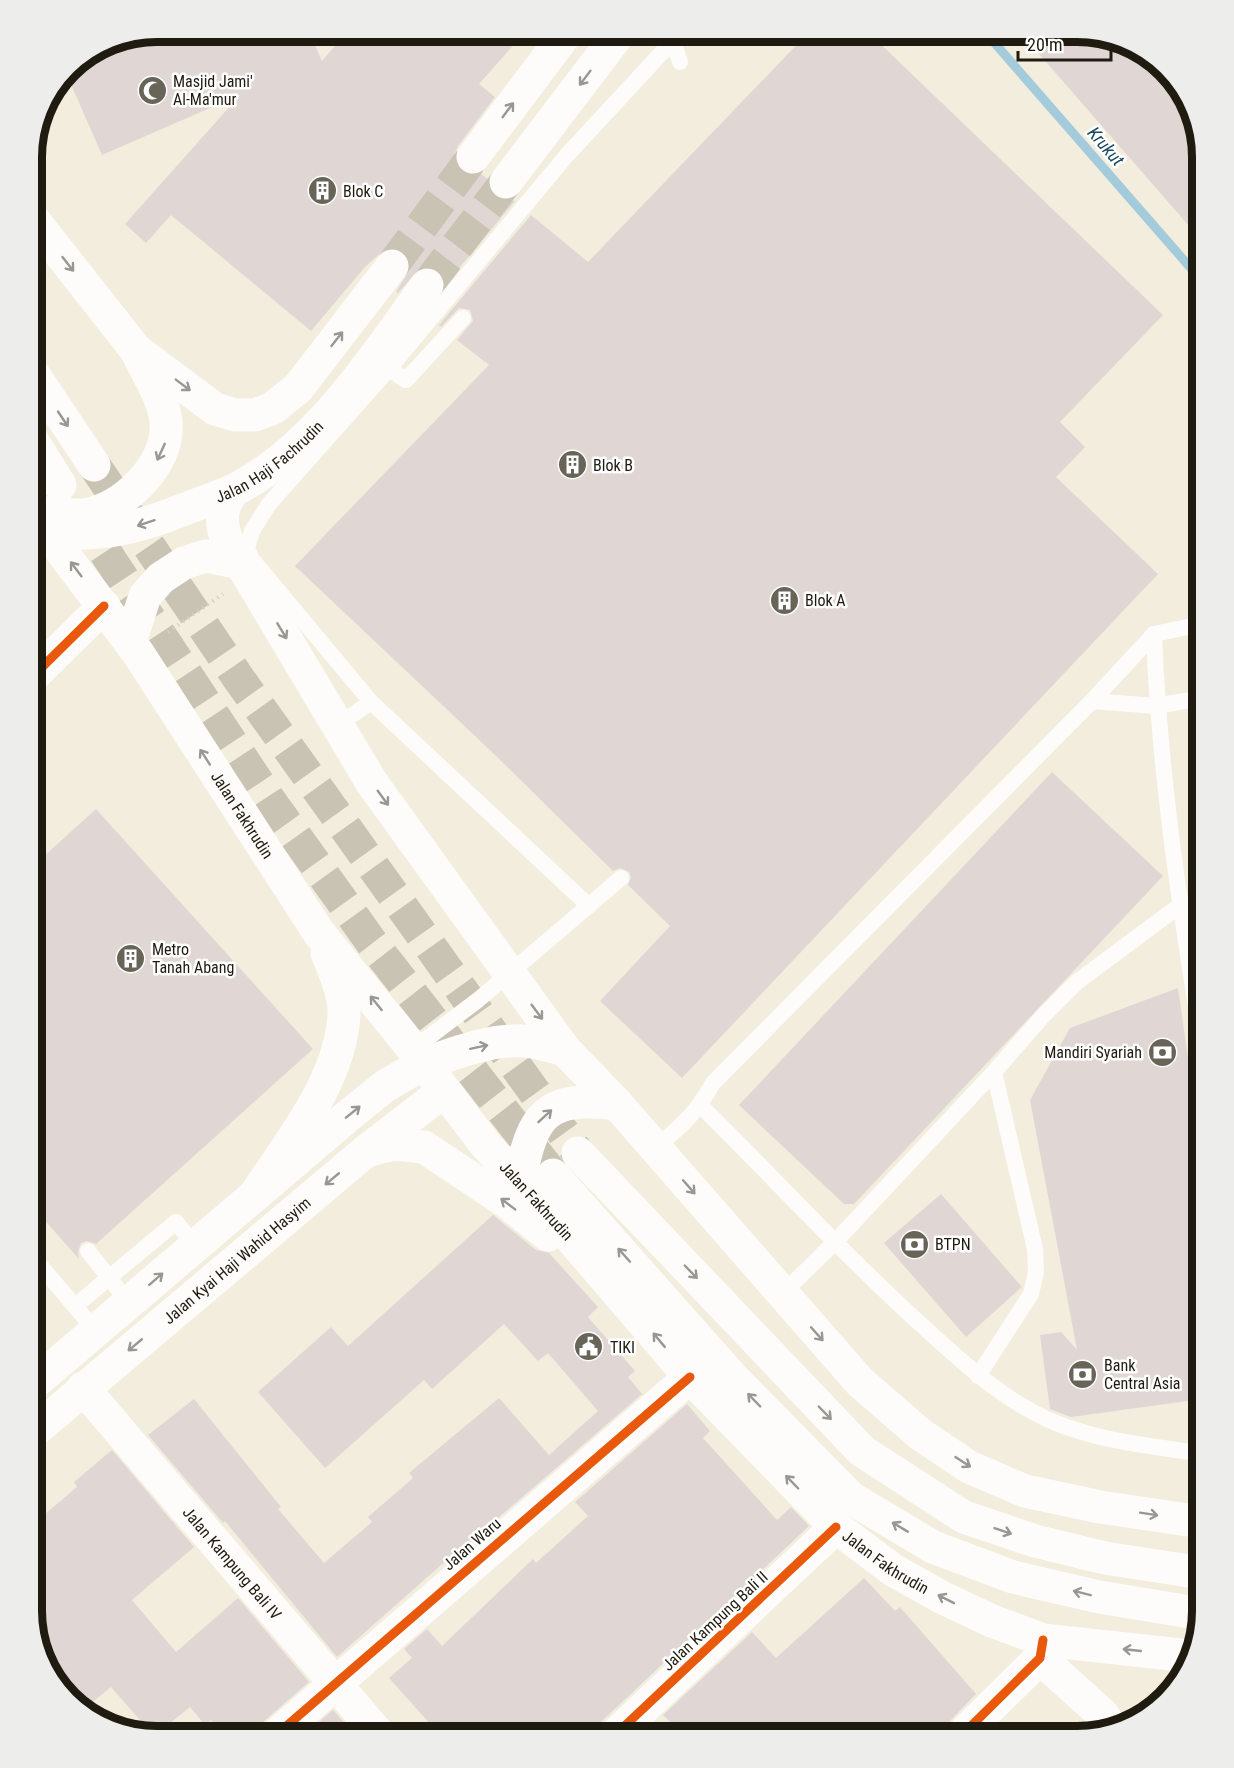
<svg xmlns="http://www.w3.org/2000/svg" width="1234" height="1768" font-family="'Roboto Condensed',sans-serif">
<rect width="100%" height="100%" fill="#f3eddd"/>
<g fill="none" stroke-linecap="round" stroke-linejoin="round">
<path stroke="#a3cbdc" stroke-width="9" d="M985 32 1202 281"/>
</g>
<g fill="#e0d7d4">
<path d="M157 32H309L322 61 347 32H525L479 84 495 97 458 146 454 155 456 165 461 172 471 176 481 174 488 179 489 189 494 197 515 201 445 285 444 277 438 270 430 266 420 268 398 293 396 292 410 269 409 259 403 251 394 247 385 249 365 267 311 331 171 215 146 243 125 224 240 95 102 155 66 73 74 63 109 41Z"/>
<path d="M809 32H868L1163 315 1060 422 1085 447 1056 477 1158 574 682 1078 600 1001 670 926 628 885 631 877 629 872 620 868 613 871 492 752 295 566 489 365 457 340 473 321 470 310 459 308 441 327 439 325 531 215 588 262Z"/>
<path d="M1020 32H1085L1140 48 1186 94 1203 157V242Z"/>
<path d="M1052 772 1163 876 854 1204H844L739 1105Z"/>
<path d="M96 809 313 1049 96 1244 87 1241 81 1243 78 1252 79 1259 32 1206V867Z"/>
<path d="M1178 988 1202 1155V1399L1071 1417 1050 1409 1040 1335 1061 1332 1077 1350 1030 1100 1070 1028Z"/>
<path d="M941 1194 1022 1287 966 1337 884 1243Z"/>
<path d="M493 1215 536 1250 549 1253 598 1307 588 1317 635 1371 628 1377 642 1394 468 1544 467 1542 337 1657 225 1521 223 1523 148 1435 194 1399 281 1507 278 1509 324 1563 372 1522 368 1517 413 1478 409 1473 499 1398 549 1455 598 1411 548 1353 538 1361 504 1324 432 1389 424 1380 325 1468 258 1392 331 1327 348 1346Z"/>
<path d="M687 1404 710 1431 703 1438 777 1520 791 1507 809 1526 601 1722 590 1736H480L470 1724 455 1736H441L389 1678 412 1658 404 1649 427 1629 442 1646 533 1559 536 1563 588 1516 575 1502Z"/>
<path d="M112 1450 194 1547 132 1600 176 1652 238 1598 309 1682 263 1722 257 1736H225L211 1720 205 1725 190 1707 154 1736 111 1687 84 1709 48 1674 32 1611V1525L77 1487 74 1482Z"/>
<path d="M864 1578 895 1611 900 1607 976 1694 948 1723 939 1736H684L663 1715 752 1632 776 1658Z"/>
<path d="M333 1710 356 1736H303Z"/>
</g>
<g fill="none" stroke-linecap="round" stroke-linejoin="round">
<g stroke="#c9c3b4" stroke-width="33" stroke-dasharray="33 16" stroke-linecap="butt">
<path d="M392 266 473 157"/>
<path d="M427 285 506 182"/>
<path d="M94 465 239 679 578 1153"/>
<path d="M78 511 268 798 372 943 553 1175"/>
</g>
<path stroke="#d3d1cc" stroke-width="4" stroke-dasharray="1.5 4.5" stroke-linecap="butt" d="M168 632 223 594"/>
<g stroke="#fdfcfa" stroke-width="16">
<path d="M670 32 680 62"/>
<path d="M381 364 406 380 463 318"/>
<path d="M1154 634C1159 772 1180 908 1202 1044"/>
<path d="M1154 634 1202 624"/>
<path d="M1092 701 1156 706 1202 698"/>
<path d="M338 725 371 702"/>
<path d="M589 906 371 702 251 558 247 548 252 531 269 504 388 370 567 155 681 32"/>
<path d="M413 1049 478 1000 621 878"/>
<path d="M701 1106C776 1180 848 1259 927 1330 967 1366 1005 1402 1056 1423 1102 1442 1154 1446 1202 1454"/>
<path d="M655 1148C680 1128 698 1111 713 1083L1092 701 1154 634"/>
<path d="M88 1251 129 1303"/>
<path d="M32 1256 96 1331"/>
<path d="M782 1294 835 1242 994 1072 1042 1017 1077 982 1179 906 1202 902"/>
<path d="M75 1306 176 1222 195 1246"/>
<path d="M978 1376 1031 1294 1036 1272 1035 1249 994 1072"/>
</g>
<g stroke="#fdfcfa" stroke-width="33">
<path d="M32 677 104 606"/>
<path id="s1" d="M83 1388 380 1736"/>
<path d="M1040 1658 1102 1714 1111 1727"/>
<path d="M275 1736 690 1377"/>
<path d="M614 1736 836 1527"/>
<path d="M961 1736 1040 1658 1043 1640"/>
</g>
<g stroke="#fdfcfa" stroke-width="33">
<path d="M32 1385 348 1116 385 1086 423 1064"/>
<path id="s2" d="M32 1433 366 1151 444 1091"/>
</g>
<g stroke="#fdfcfa" stroke-width="33">
<path d="M473 157 567 32"/>
<path d="M506 182 620 32"/>
<path d="M32 218 136 350 215 409 235 415H255L273 408 298 388 392 266"/>
<path d="M32 372 94 465"/>
<path d="M32 440 60 485"/>
<path d="M234 490C221 506 219 521 227 540L372 783 565 1050 617 1104 860 1382 920 1434 969 1467 1025 1491 1100 1507 1202 1522"/>
<path id="s3" d="M32 512 138 653 319 933 413 1049 485 1144 575 1243 690 1377 836 1527 893 1570 943 1598 992 1621 1043 1640 1190 1656"/>
<path d="M52 512C66 515 79 517 93 513 130 502 169 462 166 422 164 399 148 375 138 354"/>
<path id="s4" d="M49 532C100 537 138 528 185 509 202 502 220 497 236 489 319 446 373 358 427 285"/>
<path d="M130 642 145 596 161 578 184 563 206 556 241 563"/>
<path d="M423 1064C455 1053 490 1039 524 1041 538 1042 552 1047 565 1050"/>
<path d="M366 1151 393 1144 424 1147 508 1203 548 1235"/>
<path d="M578 1153 862 1451 964 1517 1035 1541 1105 1558 1202 1573"/>
<path d="M553 1175 731 1376 851 1498 933 1547 1013 1577 1099 1597 1202 1614"/>
<path d="M520 1181C532 1114 546 1095 617 1104"/>
<path d="M255 1195C290 1141 340 1082 344 1015 345 995 334 971 327 953"/>
</g>
<defs>
<g id="cycleway">
<path d="M32 677 104 606"/>
<path d="M275 1736 690 1377"/>
<path d="M614 1736 836 1527"/>
<path d="M961 1736 1040 1658 1043 1640"/>
</g>
</defs>
<use href="#cycleway" stroke="#fff" stroke-width="13"/>
<use href="#cycleway" stroke="#e8590c" stroke-width="9"/>
</g>
<defs><path id="oneway-shaft" d="M-6 0H5M1.5-3L5.5 0L1.5 3" fill="none" stroke-width="1.6" stroke-linecap="round" stroke-linejoin="round" transform="scale(1.5)"/></defs>
<g stroke="#999791">
<use href="#oneway-shaft" transform="translate(585 78) rotate(127)"/>
<use href="#oneway-shaft" transform="translate(508 110) rotate(-53)"/>
<use href="#oneway-shaft" transform="translate(68 264) rotate(52)"/>
<use href="#oneway-shaft" transform="translate(337 339) rotate(-52)"/>
<use href="#oneway-shaft" transform="translate(183 385) rotate(37)"/>
<use href="#oneway-shaft" transform="translate(63 419) rotate(56)"/>
<use href="#oneway-shaft" transform="translate(161 452) rotate(115)"/>
<use href="#oneway-shaft" transform="translate(146 523) rotate(162)"/>
<use href="#oneway-shaft" transform="translate(76 569) rotate(-127)"/>
<use href="#oneway-shaft" transform="translate(282 631) rotate(59)"/>
<use href="#oneway-shaft" transform="translate(205 757) rotate(-123)"/>
<use href="#oneway-shaft" transform="translate(383 798) rotate(54)"/>
<use href="#oneway-shaft" transform="translate(376 1003) rotate(-129)"/>
<use href="#oneway-shaft" transform="translate(537 1012) rotate(53)"/>
<use href="#oneway-shaft" transform="translate(479 1047) rotate(-12)"/>
<use href="#oneway-shaft" transform="translate(353 1112) rotate(-39)"/>
<use href="#oneway-shaft" transform="translate(545 1116) rotate(-43)"/>
<use href="#oneway-shaft" transform="translate(332 1179) rotate(140)"/>
<use href="#oneway-shaft" transform="translate(689 1187) rotate(49)"/>
<use href="#oneway-shaft" transform="translate(508 1204) rotate(-143)"/>
<use href="#oneway-shaft" transform="translate(624 1255) rotate(-132)"/>
<use href="#oneway-shaft" transform="translate(691 1272) rotate(46)"/>
<use href="#oneway-shaft" transform="translate(156 1279) rotate(-41)"/>
<use href="#oneway-shaft" transform="translate(817 1334) rotate(48)"/>
<use href="#oneway-shaft" transform="translate(659 1340) rotate(-130)"/>
<use href="#oneway-shaft" transform="translate(135 1345) rotate(140)"/>
<use href="#oneway-shaft" transform="translate(754 1400) rotate(-134)"/>
<use href="#oneway-shaft" transform="translate(825 1413) rotate(46)"/>
<use href="#oneway-shaft" transform="translate(963 1462) rotate(33)"/>
<use href="#oneway-shaft" transform="translate(792 1482) rotate(-134)"/>
<use href="#oneway-shaft" transform="translate(1149 1514) rotate(9)"/>
<use href="#oneway-shaft" transform="translate(900 1527) rotate(-149)"/>
<use href="#oneway-shaft" transform="translate(1003 1531) rotate(19)"/>
<use href="#oneway-shaft" transform="translate(1082 1593) rotate(-166)"/>
<use href="#oneway-shaft" transform="translate(946 1599) rotate(-153)"/>
<use href="#oneway-shaft" transform="translate(1132 1650) rotate(-174)"/>
</g>
<defs>
<symbol id="mosque-disc" viewBox="-11 -11 22 22"><circle r="9.5" fill="#696458" stroke="#fff"/><path d="M3.5-4.9A6 6 0 1 0 3.5 4.9A5 5 0 1 1 3.5-4.9Z" fill="#fff"/></symbol>
<symbol id="building-disc" viewBox="-11 -11 22 22"><circle r="9.5" fill="#696458" stroke="#fff"/><path d="M-4-6H4V6H1V3H-1V6H-4ZM-2.5-4.3h1.7v1.8h-1.7ZM.8-4.3h1.7v1.8H.8ZM-2.5-1h1.7V.8h-1.7ZM.8-1h1.7V.8H.8Z" fill="#fff"/></symbol>
<symbol id="bank-disc" viewBox="-11 -11 22 22"><circle r="9.5" fill="#696458" stroke="#fff"/><path d="M-6-4H6V4H-6ZM0-2.3a2.3 2.3 0 1 0 0 4.6a2.3 2.3 0 1 0 0-4.6Z" fill="#fff"/></symbol>
<symbol id="civic-disc" viewBox="-11 -11 22 22"><circle r="9.5" fill="#696458" stroke="#fff"/><path d="M-.6-6.5H3V-4.5H.6V-3L4-1V1h2V6H-6V1h2V-1L-.6-3ZM-1.2 2.5V6h2.4V2.5Z" fill="#fff"/></symbol>
</defs>
<g fill-rule="evenodd">
<use href="#mosque-disc" x="136" y="74" width="33" height="33"/>
<use href="#building-disc" x="306" y="174" width="33" height="33"/>
<use href="#building-disc" x="556" y="448" width="33" height="33"/>
<use href="#building-disc" x="768" y="584" width="33" height="33"/>
<use href="#building-disc" x="114" y="942" width="33" height="33"/>
<use href="#bank-disc" x="1146" y="1036" width="33" height="33"/>
<use href="#bank-disc" x="898" y="1228" width="33" height="33"/>
<use href="#civic-disc" x="572" y="1330" width="33" height="33"/>
<use href="#bank-disc" x="1066" y="1358" width="33" height="33"/>
</g>
<g text-anchor="middle" dominant-baseline="central" stroke-width="5" stroke-linejoin="round" paint-order="stroke">
<g font-size="16" fill="#1f1b10" stroke="#fff" text-anchor="start">
<text x="173" y="81">Masjid Jami'<tspan x="173" dy="18">Al-Ma'mur</tspan></text>
<text x="343" y="191">Blok C</text>
<text x="593" y="465">Blok B</text>
<text x="805" y="600">Blok A</text>
<text x="152" y="949">Metro<tspan x="152" dy="18">Tanah Abang</tspan></text>
<text x="1142" y="1052" text-anchor="end">Mandiri Syariah</text>
<text x="935" y="1244">BTPN</text>
<text x="610" y="1347">TIKI</text>
<text x="1104" y="1365">Bank<tspan x="1104" dy="18">Central Asia</tspan></text>
</g>
<g font-size="16" fill="#1f1b10" stroke="#fff">
<text stroke="none"><textPath href="#s4" startOffset="237">Jalan Haji Fachrudin</textPath></text>
<text stroke="none"><textPath href="#s3" startOffset="369">Jalan Fakhrudin</textPath></text>
<text stroke="none"><textPath href="#s3" startOffset="855">Jalan Fakhrudin</textPath></text>
<text stroke="none"><textPath href="#s2" startOffset="268">Jalan Kyai Haji Wahid Hasyim</textPath></text>
<text transform="translate(472 1544) rotate(-41)">Jalan Waru</text>
<text stroke="none"><textPath href="#s3" startOffset="1359">Jalan Fakhrudin</textPath></text>
<text stroke="none"><textPath href="#s1" startOffset="230">Jalan Kampung Bali IV</textPath></text>
<text transform="translate(715 1621) rotate(-43)">Jalan Kampung Bali II</text>
</g>
<g font-size="18" font-style="italic" fill="#194960" stroke="#fff">
<text transform="translate(1106 146) rotate(49)">Krukut</text>
</g>
</g>
<path d="M0 0H1234V1768H0ZM157 42H1077A115 115 0 0 1 1192 157V1611A115 115 0 0 1 1077 1726H157A115 115 0 0 1 42 1611V157A115 115 0 0 1 157 42Z" fill="#ededec" fill-rule="evenodd"/>
<path fill="none" stroke="#1f1b10" stroke-width="8" d="M157 42H1077A115 115 0 0 1 1192 157V1611A115 115 0 0 1 1077 1726H157A115 115 0 0 1 42 1611V157A115 115 0 0 1 157 42Z"/>
<path d="M1018 51v9h93v-9" fill="none" stroke="#1f1b10" stroke-width="3"/>
<text x="1027" y="51" font-size="18" fill="#1f1b10" stroke="#ffffff" stroke-width="4.5" paint-order="stroke">20 m</text>
</svg>
